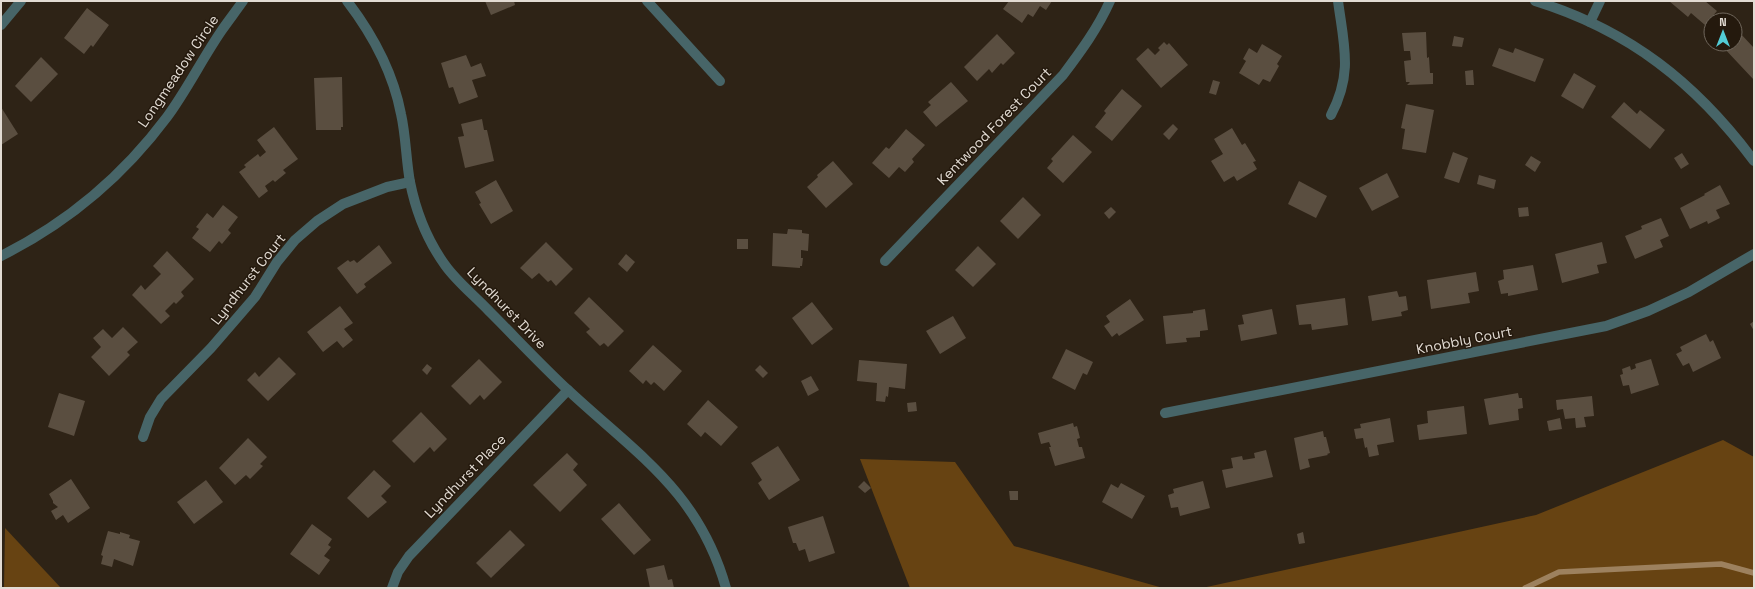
<svg xmlns="http://www.w3.org/2000/svg" width="1755" height="589" font-family="'Space Grotesk',sans-serif">
<rect width="100%" height="100%" fill="#2e2316"/>
<g fill="#674312">
<path d="M1723 440 1754 457V588H1202L1536 515Z"/>
<path d="M860 459 955 462 1014 546 1163 588H910Z"/>
<path d="M5 528 61 588H4Z"/>
</g>
<g fill="none" stroke-linecap="round" stroke-linejoin="round">
<path stroke="#9d815e" stroke-width="5.5" d="M1525 588 1559 572 1721 564 1754 573"/>
</g>
<g fill="#5a4e40">
<path d="M485 1H514L515 5 491 15Z"/>
<path d="M1009 1H1052L1046 10 1040 6 1033 17 1028 14 1022 23 1003 9Z"/>
<path d="M1669 1H1705L1717 11 1705 25 1691 13 1688 17Z"/>
<path d="M87 8 109 25 93 47 91 45 84 54 64 38Z"/>
<path d="M1426 32 1427 58 1429 57 1430 73H1433V84L1407 85 1410 82H1406L1404 61 1411 60 1410 51H1404L1402 33Z"/>
<path d="M1739 32 1754 48V80L1723 47 1726 44H1735V35Z"/>
<path d="M997 34 1015 53 1003 65 1001 63 992 73 989 69 977 81 964 67Z"/>
<path d="M1454 36 1464 38 1462 47 1452 46Z"/>
<path d="M1164 42 1167 45 1169 43 1188 65 1161 88 1136 59 1148 48 1155 55 1160 50 1158 48Z"/>
<path d="M1262 44 1282 56 1277 64 1279 66 1270 82 1263 79 1259 85 1239 73 1246 61 1243 59 1249 48 1257 53Z"/>
<path d="M1499 48 1513 53 1515 48 1544 59 1535 82 1492 66Z"/>
<path d="M466 55 471 67 481 63 486 76 472 80 478 97 459 104 453 87 449 88 441 63Z"/>
<path d="M41 57 58 74 31 102 15 86Z"/>
<path d="M1473 70 1474 85H1466L1465 71Z"/>
<path d="M1574 73 1596 86 1583 109 1561 96Z"/>
<path d="M342 77 343 127H341V130H316L314 78Z"/>
<path d="M1213 80 1220 82 1216 95 1209 93Z"/>
<path d="M951 82 968 101 936 127 923 112 931 105 928 102Z"/>
<path d="M1122 89 1142 106 1112 141 1095 127 1106 113 1104 111Z"/>
<path d="M1624 102 1637 114 1640 110 1665 130 1650 149 1611 117Z"/>
<path d="M1406 104 1434 110 1426 153 1402 149 1405 129 1401 128Z"/>
<path d="M1 107 18 134 1 145Z"/>
<path d="M482 119 484 130H487L494 161 465 168 458 137 464 136 461 124Z"/>
<path d="M1173 124 1178 129 1169 140 1163 134Z"/>
<path d="M274 127 298 159 283 170 286 173 275 182 273 180 265 186 268 191 259 198 239 172 246 167 244 165 258 154 260 157 266 152 257 140Z"/>
<path d="M1232 128 1242 145 1245 143 1256 161 1253 162 1257 169 1237 181 1234 176 1224 182 1211 161 1223 154 1214 139Z"/>
<path d="M906 129 925 145 912 159 914 162 905 172 899 167 889 178 872 163 886 147 889 149Z"/>
<path d="M1073 135 1092 152 1063 183 1047 168 1053 161 1051 159Z"/>
<path d="M1453 152 1468 158 1459 183 1444 178Z"/>
<path d="M1682 153 1689 164 1681 169 1674 158Z"/>
<path d="M1531 156 1541 162 1535 172 1525 165Z"/>
<path d="M833 161 853 184 826 208 807 187 818 177 817 175Z"/>
<path d="M1387 173 1399 197 1372 211 1359 188Z"/>
<path d="M1479 175 1496 180 1494 189 1477 184Z"/>
<path d="M496 180 513 211 491 224 479 204 481 203 475 192Z"/>
<path d="M1299 181 1327 196 1316 218 1288 204Z"/>
<path d="M1720 185 1730 204 1716 210 1720 218 1708 224 1707 221 1690 229 1680 208 1705 195 1704 194Z"/>
<path d="M1023 197 1041 215 1018 239 1000 221Z"/>
<path d="M223 205 238 217 228 230 231 233 222 244 219 241 210 252 192 238 199 229 196 227 207 213 213 218Z"/>
<path d="M1111 207 1116 212 1109 219 1104 213Z"/>
<path d="M1528 207 1529 216 1519 217 1518 208Z"/>
<path d="M1661 218 1669 236 1660 240 1663 247 1635 259 1625 236 1642 229 1641 226Z"/>
<path d="M788 229 802 230V233L809 234 808 251 801 250V258H803L802 266H800V268L772 266 773 233 787 234Z"/>
<rect x="737" y="239" width="11" height="10"/>
<path d="M546 242 573 269 556 286 551 280 548 282 539 273 532 279 520 268Z"/>
<path d="M1602 242 1607 263 1597 265 1599 273 1562 283 1555 254Z"/>
<path d="M379 245 392 263 364 284 366 287 357 294 337 268 348 260 350 262 354 260 357 263Z"/>
<path d="M978 246 996 264 973 287 955 270Z"/>
<path d="M167 251 194 279 181 292 184 296 176 304 174 302 165 311 170 316 161 324 132 295 141 285 145 290 161 274 153 266Z"/>
<path d="M626 254 635 262 627 272 618 264Z"/>
<path d="M1533 265 1538 290 1508 296V293L1501 294 1498 281 1504 279 1503 270Z"/>
<path d="M1476 272 1479 291 1468 293 1470 303 1431 309 1427 280Z"/>
<path d="M1397 291 1399 297 1406 296 1408 310 1401 312 1402 316 1372 321 1368 296Z"/>
<path d="M589 297 624 331 608 347 604 343 600 346 586 332 590 329 574 313Z"/>
<path d="M1345 298 1348 325 1312 330 1311 324 1299 325 1296 305Z"/>
<path d="M1130 299 1144 320 1119 336 1117 333 1112 337 1104 326 1110 322 1106 316Z"/>
<path d="M812 302 833 329 812 345 792 318Z"/>
<path d="M340 306 353 323 344 329 353 340 343 348 337 341 323 352 307 332Z"/>
<path d="M1205 309 1208 330 1200 331V337L1186 338 1187 342 1166 344 1163 316 1193 313V311Z"/>
<path d="M1272 309 1277 334 1241 341 1238 325 1244 324 1242 315Z"/>
<path d="M953 316 966 338 940 354 926 331Z"/>
<path d="M1754 321V331L1750 324Z"/>
<path d="M123 327 138 342 127 352 130 355 109 376 91 357 101 347 93 338 103 329 112 338Z"/>
<path d="M1706 334 1710 342 1713 340 1721 358 1693 372 1689 363 1683 366 1676 354 1682 351 1680 347Z"/>
<path d="M653 345 682 371 664 391 654 382 651 385 646 380 643 384 629 371Z"/>
<path d="M1066 349 1093 362 1087 375 1083 373 1075 390 1052 378Z"/>
<path d="M279 357 296 374 268 401 247 380 255 372 259 377Z"/>
<path d="M479 359 502 382 484 400 480 395 470 405 451 386Z"/>
<path d="M1651 359 1659 385 1631 394 1629 385 1623 386 1620 375 1623 374 1622 369 1630 366 1631 370 1636 368 1635 364Z"/>
<path d="M859 360 907 364 905 389 889 387 888 397 886 396 885 402 876 401 877 383 857 381Z"/>
<path d="M427 364 432 368 427 375 422 370Z"/>
<path d="M760 365 768 373 763 378 755 370Z"/>
<path d="M811 376 819 390 808 396 801 381Z"/>
<path d="M59 393 85 401 74 436 48 427Z"/>
<path d="M1518 393 1519 398H1522L1523 408 1518 409 1519 420 1489 425 1484 399Z"/>
<path d="M1592 396 1594 416 1584 417 1586 427 1576 428 1575 418 1565 419 1563 409 1557 410 1556 400Z"/>
<path d="M708 400 738 427 721 446 705 432 701 437 687 424Z"/>
<path d="M916 402 917 411 908 412 907 403Z"/>
<path d="M1464 406 1467 434 1419 440 1417 425 1428 423 1427 411Z"/>
<path d="M421 412 447 439 434 452 430 447 414 463 392 441Z"/>
<path d="M1390 418 1394 442 1377 445 1379 455 1369 457 1367 447 1365 448 1363 438 1356 439 1354 429 1361 428 1360 424Z"/>
<path d="M1560 418 1562 429 1549 431 1547 421Z"/>
<path d="M1073 423 1074 427 1077 426 1080 438 1077 439 1079 447H1082L1085 458 1055 466 1049 447H1051L1049 442 1041 444 1038 433Z"/>
<path d="M1323 431 1324 437H1326L1330 453 1327 454 1328 455 1308 459 1310 467 1300 470 1294 438Z"/>
<path d="M248 438 267 457 260 464 263 466 250 479 246 475 235 485 219 468Z"/>
<path d="M778 446 800 480 769 500 758 483 762 480 751 463Z"/>
<path d="M1266 450 1273 477 1226 488 1222 470 1233 468 1231 458 1242 456 1243 460 1255 458 1254 453Z"/>
<path d="M567 453 578 464 573 470 587 485 560 512 533 485Z"/>
<path d="M374 470 391 486 381 496 387 502 368 518 347 498Z"/>
<path d="M71 479 90 508 68 523 63 515 56 520 51 511 58 507 53 503V501L49 494Z"/>
<path d="M206 480 223 502 194 524 177 502Z"/>
<path d="M864 481 871 488 865 493 858 487Z"/>
<path d="M1203 481 1210 508 1180 516 1178 507 1171 508 1168 495 1174 493 1173 489Z"/>
<path d="M1121 483 1145 496 1132 519 1102 502 1111 484 1118 488Z"/>
<path d="M1009 491H1018V500H1010Z"/>
<path d="M619 503 651 540 634 555 601 519Z"/>
<path d="M823 516 835 553 809 562 805 549 799 551 796 543H793L788 527Z"/>
<path d="M312 524 332 539 328 545 331 547 324 556 330 560 319 575 290 554Z"/>
<path d="M510 530 525 545 491 578 476 563Z"/>
<path d="M108 531 120 534V532L130 535 129 538 140 541 133 566 114 559 112 567 101 564 103 556 101 555Z"/>
<path d="M1303 532 1305 543 1299 544 1297 534Z"/>
<path d="M664 565 668 580 672 579 674 588H650L646 569Z"/>
</g>
<g fill="none" stroke-linecap="round" stroke-linejoin="round">
<path stroke="#476568" stroke-width="10" d="M647 1 720 81"/>
<g stroke="#476568" stroke-width="10">
<path d="M347 1C373 35 393 72 401 114 406 136 406 160 410 182 416 212 427 240 445 265 457 282 475 296 490 312 516 338 542 366 569 391 638 455 699 492 726 588"/>
<path d="M1535 1C1629 30 1696 83 1754 161"/>
<path d="M1590 22 1600 1"/>
<path d="M1 25 21 1"/>
<path d="M1331 115C1353 73 1344 46 1338 1"/>
<path d="M1 256C67 223 123 176 167 117 187 90 202 59 222 30 229 20 236 11 243 1"/>
<path d="M885 261 1063 75C1081 51 1098 28 1110 1"/>
<path d="M1165 413 1606 326 1648 311 1689 292 1754 254"/>
<path d="M143 437 150 417 161 399 211 348 255 297 277 262 295 240 317 221 343 204 387 187 410 182"/>
<path d="M392 588 398 572 409 556 568 390"/>
</g>
</g>
<g text-anchor="middle" dominant-baseline="central" stroke-width="3" stroke-linejoin="round" paint-order="stroke">
<g font-size="14" fill="#e2dbd3" stroke="#24190d">
<text transform="translate(178 71) rotate(-56)">Longmeadow Circle</text>
<text transform="translate(994 126) rotate(-46)">Kentwood Forest Court</text>
<text transform="translate(248 279) rotate(-52)">Lyndhurst Court</text>
<text transform="translate(507 308) rotate(46)">Lyndhurst Drive</text>
<text transform="translate(1464 340) rotate(-11)">Knobbly Court</text>
<text transform="translate(465 476) rotate(-46)">Lyndhurst Place</text>
</g>
</g>
<rect width="1755" height="589" fill="none" stroke="#e2dbd3" stroke-width="4"/>
<g transform="translate(1723 32)"><circle r="19" fill="#24190d" stroke="#70675c"/>
<path d="M0-3L7 15L0 10L-7 15Z" fill="#52ccd6"/>
<text y="-6" font-size="11" font-weight="bold" text-anchor="middle" fill="#e2dbd3">N</text>
</g>
</svg>
